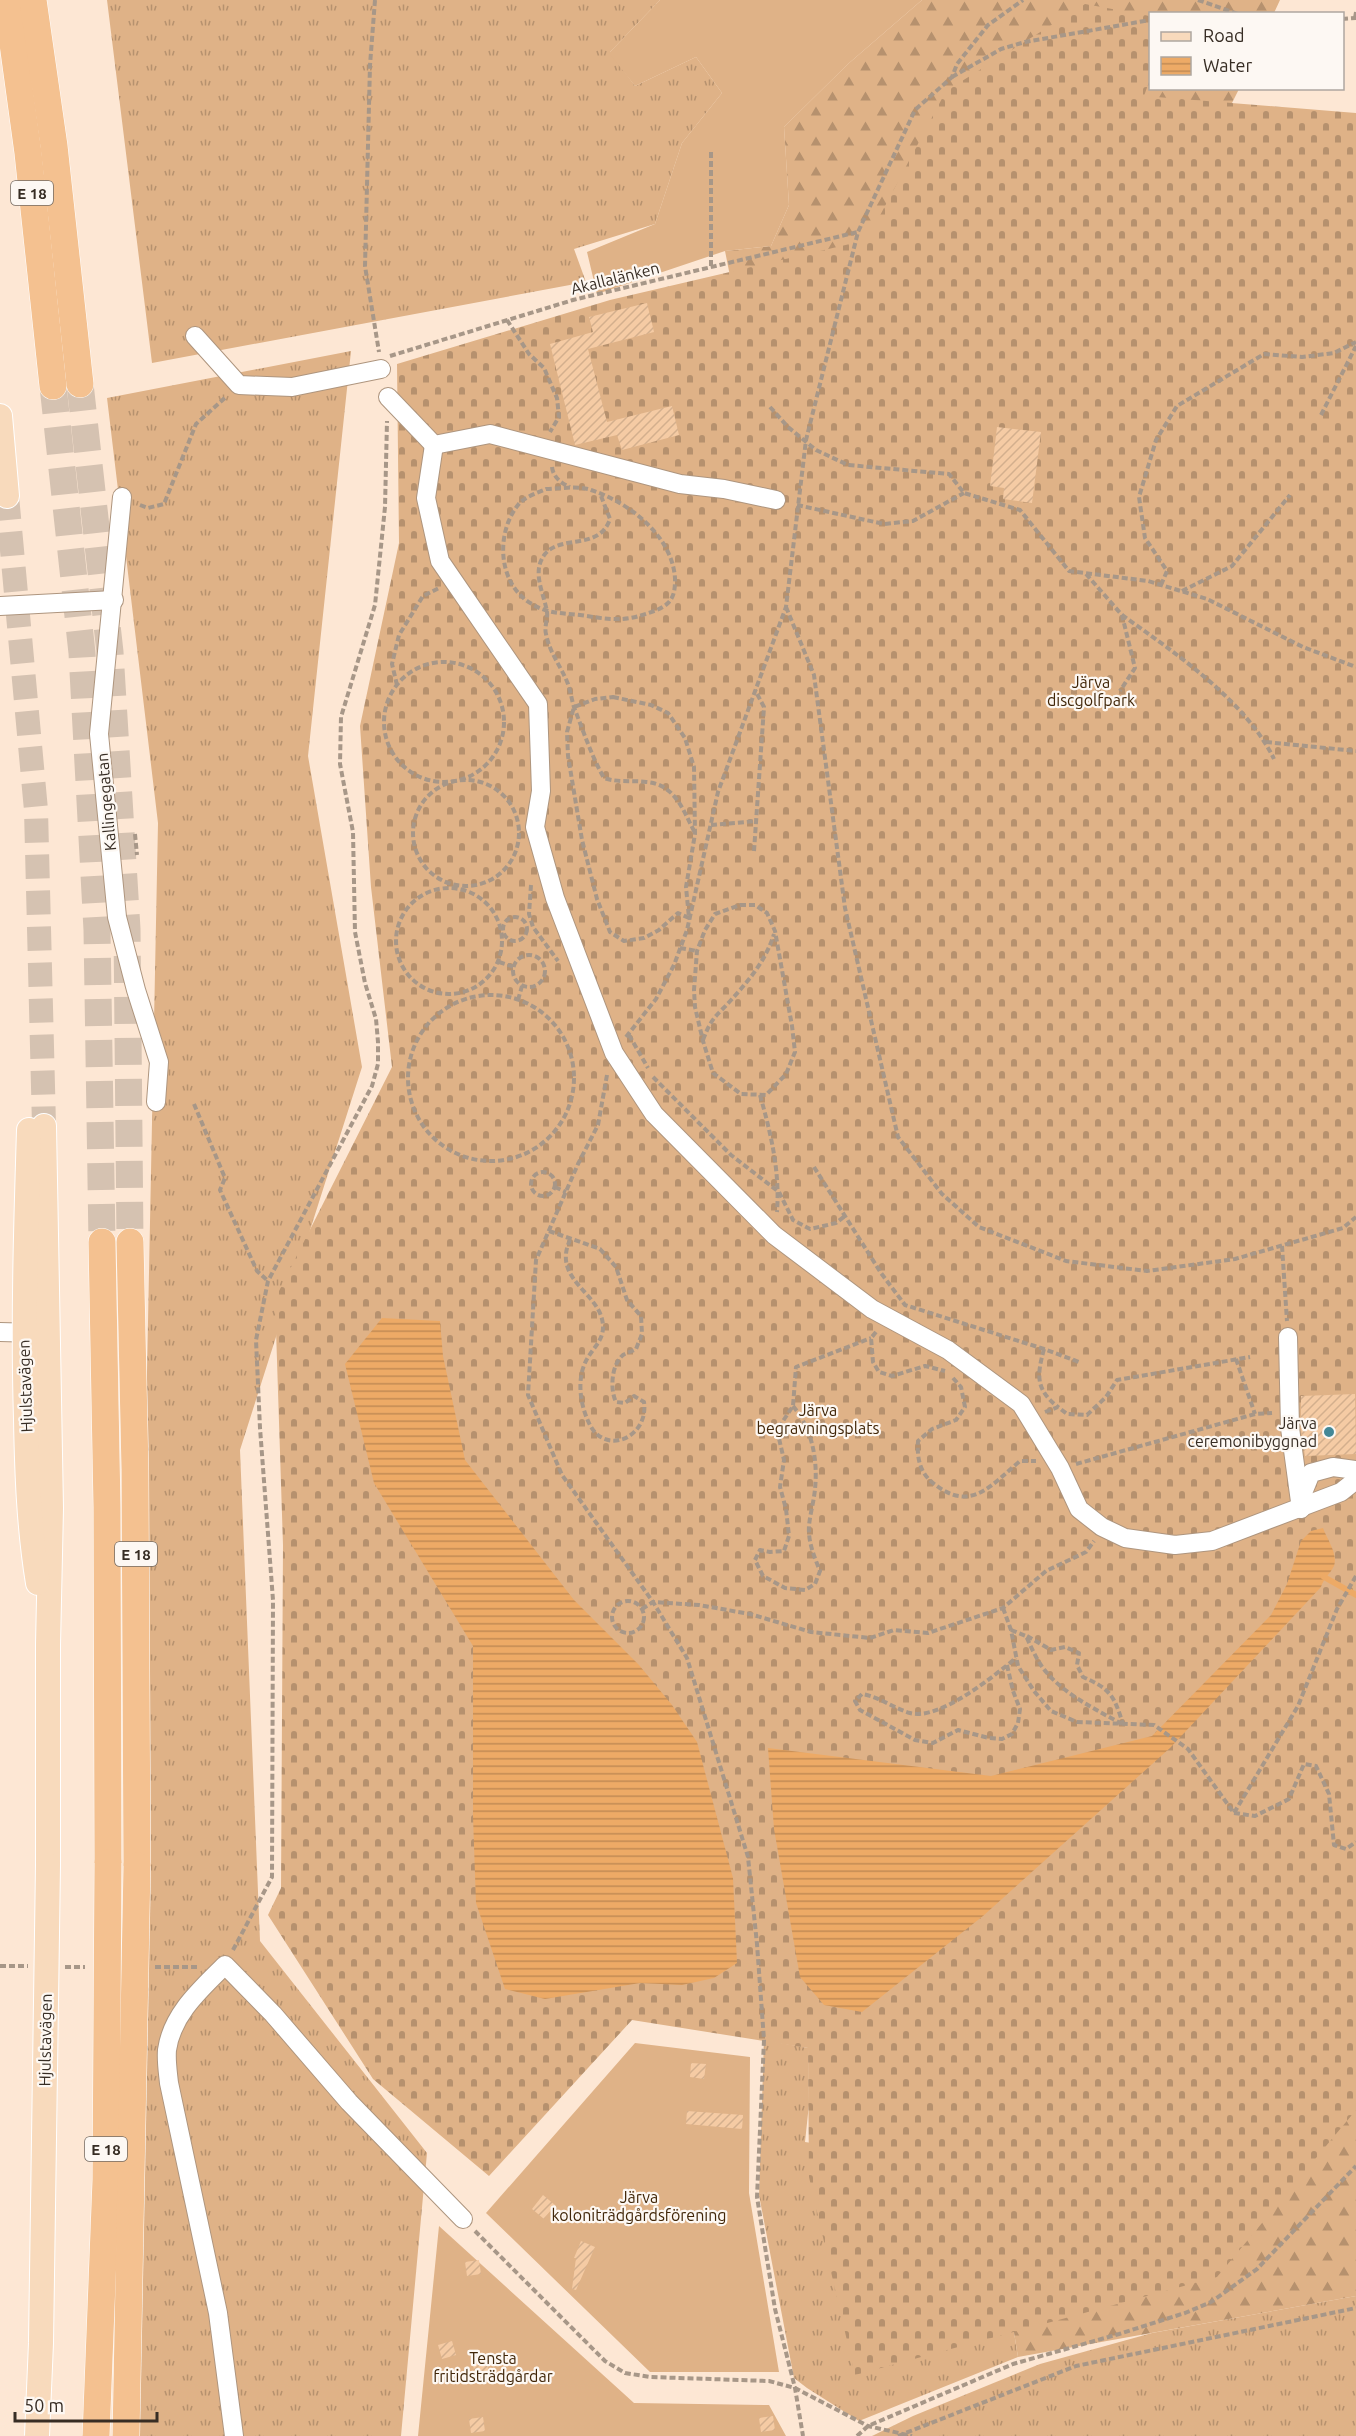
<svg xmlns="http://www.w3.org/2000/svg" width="1356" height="2436" font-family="Ubuntu,sans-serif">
<defs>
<pattern id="grass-tufts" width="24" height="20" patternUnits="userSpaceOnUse" patternTransform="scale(1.5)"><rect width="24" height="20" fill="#dfb287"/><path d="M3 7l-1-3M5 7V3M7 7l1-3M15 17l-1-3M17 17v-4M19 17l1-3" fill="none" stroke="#b6916e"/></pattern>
<pattern id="forest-firs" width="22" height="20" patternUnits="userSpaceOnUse" patternTransform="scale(1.5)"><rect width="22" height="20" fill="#dfb287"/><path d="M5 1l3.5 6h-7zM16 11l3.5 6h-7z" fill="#b6916e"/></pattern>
<pattern id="cemetery-stones" width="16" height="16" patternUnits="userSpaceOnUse" patternTransform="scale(1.5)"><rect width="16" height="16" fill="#dfb287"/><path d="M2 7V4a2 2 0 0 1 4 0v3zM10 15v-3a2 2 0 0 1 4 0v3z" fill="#b6916e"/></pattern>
<pattern id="water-rules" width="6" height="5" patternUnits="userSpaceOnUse" patternTransform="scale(1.5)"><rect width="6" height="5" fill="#edaa66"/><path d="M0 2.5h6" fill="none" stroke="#c18b54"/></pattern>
<pattern id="building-hatch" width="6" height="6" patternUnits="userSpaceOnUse" patternTransform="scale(1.5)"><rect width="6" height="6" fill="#f5cba4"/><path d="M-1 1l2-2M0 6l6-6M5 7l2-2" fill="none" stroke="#d3af8d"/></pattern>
</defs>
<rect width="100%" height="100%" fill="#fde7d4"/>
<g fill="url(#grass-tufts)">
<path d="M107 0H660L610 52 635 86 696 57 722 93 682 143 655 224 574 249 586 282 152 363Z"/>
<path d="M351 351 308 756 362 1067 240 1450 260 1941 427 2153 401 2436H120L135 1971 158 823 107 398Z"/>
<path d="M764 2040 808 2048 809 2104 805 2142 930 2161 1006 2283 1018 2357 859 2421 807 2388 794 2378 759 2195Z"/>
<path d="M1356 2296V2436H872L913 2416 1040 2364 1152 2333Z"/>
</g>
<g fill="url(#forest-firs)">
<path d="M922 0H1280L1274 13 1150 14V88L1239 89 1220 127 733 291 725 251 771 246 789 205 784 127 848 64Z"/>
<path d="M1356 1657V2296L1018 2357 1006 2283Z"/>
</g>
<path fill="url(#cemetery-stones)" d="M1085 4 1150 16V79L1144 96 1356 113V2110L1217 2277 855 2375 809 2177 808 2048 632 2020 489 2176 373 2079 268 1915 281 1888 283 1545 275 1299 392 1067 371 887 360 726 399 543 397 364 610 300 867 240 946 91Z"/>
<g fill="#dfb287">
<path d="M660 0H922L848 64 784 127 789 205 771 246 725 251 597 294 587 252 655 224 682 143 722 93 696 57 635 86 609 53Z"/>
<path d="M635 2043 750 2057 749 2193 779 2372H650L486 2213Z"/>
<path d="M439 2226 634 2403 769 2405 786 2436H418Z"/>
</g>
<g fill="url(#water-rules)">
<path d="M382 1318 440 1321 443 1356 465 1460 574 1600 639 1665 672 1705 697 1742 733 1878 737 1963 714 1978 682 1985 640 1983 545 1999 505 1989 476 1903 473 1817V1646L374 1483 345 1364Z"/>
<path d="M1323 1528C1327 1539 1338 1554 1334 1566 1330 1574 1324 1578 1321 1587L1170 1748 983 1916 862 2012 824 2005 800 1977 774 1829 768 1748 991 1776 1152 1736 1271 1615 1287 1584 1301 1541 1311 1531Z"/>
</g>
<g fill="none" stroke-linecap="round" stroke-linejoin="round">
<path stroke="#edaa66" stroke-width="6" d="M1324 1577 1356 1595"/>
</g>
<g fill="url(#building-hatch)">
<path d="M647 303 654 332 588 349 607 422 672 406 679 435 622 450 617 435 575 445 550 344 593 332 589 317Z"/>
<path d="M997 427 1041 432 1032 503 1003 499 1004 488 990 486Z"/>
<path d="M1355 1394 1356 1454 1305 1456 1301 1428V1396Z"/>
<path d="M691 2063 706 2064 704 2079 690 2077Z"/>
<path d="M687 2111 743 2115 742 2129 686 2124Z"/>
<path d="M543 2195 555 2205 544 2219 532 2209Z"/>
<path d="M581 2241 595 2247 576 2290 572 2289 576 2258H574Z"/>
<path d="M479 2260 481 2274 467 2276 465 2262Z"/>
<path d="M452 2341 456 2355 442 2359 438 2345Z"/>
<path d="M487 2362 489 2376 475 2378 473 2364Z"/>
<path d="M773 2416 775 2430 761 2432 759 2418Z"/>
<path d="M483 2417 485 2431 471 2433 469 2419Z"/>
</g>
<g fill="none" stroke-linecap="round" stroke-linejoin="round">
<path stroke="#d5c2b1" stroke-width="24" stroke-dasharray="24 12" stroke-linecap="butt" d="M7 496 36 810 44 1126"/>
<g stroke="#d5c2b1" stroke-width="27" stroke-dasharray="27 14" stroke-linecap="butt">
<path d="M80 384 110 652 127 929 130 1242"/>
<path d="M53 386 82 653 97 930 102 1242"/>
</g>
<defs>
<g id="minor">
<path d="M195 336 239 385 292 387 381 369"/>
<path d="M388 397 434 445 490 434 680 484 724 489 776 500"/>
<path d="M434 445 426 498 440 561 538 704 541 791 535 827 555 898 614 1053 654 1114 774 1235 872 1309 948 1350 1021 1404 1060 1468 1079 1509 1102 1527 1125 1538 1175 1545 1212 1541 1341 1492 1356 1480"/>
<path d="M122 497 99 734 117 917 136 990 159 1062 156 1102"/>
<path d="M0 606 114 600"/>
<path d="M0 1332 37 1333"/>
<path d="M1288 1337 1290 1428 1301 1509"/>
<path d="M1300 1500 1311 1473 1333 1467 1356 1470"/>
<path d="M234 2436 218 2313 169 2083C168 2073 166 2061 167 2050 172 2014 201 1989 225 1965L273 2014 349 2102 463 2219"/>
</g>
<g id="major">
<path d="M0 416 7 496"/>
<path d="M44 1126 51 1508 48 1645V1865"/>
<path d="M29 1130C26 1226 23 1322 26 1419 27 1474 29 1528 38 1583"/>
</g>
<g id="highway">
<path d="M7 0 28 153 53 386"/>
<path d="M33 0 54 146 80 384"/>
<path d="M102 1242 107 1507 108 1863"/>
<path d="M130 1242 135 1469 137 1866"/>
</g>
</defs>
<use href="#minor" stroke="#ae957e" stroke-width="20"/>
<use href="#major" stroke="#fff" stroke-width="26"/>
<use href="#highway" stroke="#fff" stroke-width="28"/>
<g stroke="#a79788" stroke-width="4" stroke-dasharray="6 3" stroke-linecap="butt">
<path d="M375 0 370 65 365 266 379 352"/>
<path d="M1198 0 1238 14"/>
<path d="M1355 18 1356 12"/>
<path d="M1342 19 1356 18"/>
<path d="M952 77 1001 49 1025 42 1150 20"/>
<path d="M711 152V266"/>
<path d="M507 320 529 354 544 368 557 398 559 417 550 432"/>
<path d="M390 356 573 300 858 232"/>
<path d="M770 407 788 427 816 450 848 465 949 474 964 493 1020 510 1069 571 1148 581 1207 599 1303 647 1356 667"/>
<path d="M1321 415 1356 346"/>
<path d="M552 467C553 477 562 484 570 487"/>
<path d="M546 489C559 489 578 485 591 490 628 502 672 535 675 578 675 587 675 596 668 603 661 610 648 613 639 616 619 622 601 618 580 615 563 613 548 614 532 604 498 585 495 534 518 505 524 497 537 493 546 489Z"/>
<path d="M601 496 610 519C599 551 562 534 545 554 531 572 544 593 547 612 548 619 544 627 546 634 550 654 561 666 568 684 571 693 572 702 575 710 584 733 592 757 604 778 619 783 631 780 646 782 675 784 683 810 695 833"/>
<path d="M140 505 148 508 164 504 196 424 227 396"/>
<path d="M797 505 884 524 913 521 964 493"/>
<path d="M1086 574 1122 615 1135 668 1120 691"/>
<path d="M1161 585 1167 571 1145 538 1139 497 1156 440 1177 406 1264 354 1302 357 1334 353 1356 342"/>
<path d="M1182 591 1232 566 1290 495"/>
<path d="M786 607 814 675 845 908 898 1137 942 1194 979 1227 1066 1261 1147 1271 1235 1259 1343 1228 1356 1217"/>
<path d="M1122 615C1174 652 1246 701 1274 759"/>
<circle cx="444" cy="722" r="60"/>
<path d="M397 685 392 664 399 635 423 596 439 588"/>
<path d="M613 697 651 705 668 713 685 738 694 767 695 834 686 887 689 918 678 913 659 930 644 938 624 941 610 932 597 899 582 840 568 756 567 732 574 707 595 699Z"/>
<path d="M1266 742 1356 751"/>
<circle cx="466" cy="833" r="53"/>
<path d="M711 825 757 821"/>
<path d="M135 834 137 855"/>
<path d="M754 851 764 707 755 690"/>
<path d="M531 885 529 914 533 927 558 961"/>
<circle cx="449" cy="941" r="53"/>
<path d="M740 905H755L767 913 775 931 792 1026 795 1052 786 1074 766 1095 741 1094 713 1073 703 1041 695 1007 694 990 697 951 705 930 715 914Z"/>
<circle cx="515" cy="929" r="12"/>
<path d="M680 948 697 951"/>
<circle cx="529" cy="971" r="16"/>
<path d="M499 962 514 967"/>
<circle cx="491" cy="1078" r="83"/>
<path d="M518 1000 522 986"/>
<path d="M629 1035 648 1068"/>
<path d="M626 1037 656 999 674 965 687 930 718 792 786 607 806 440 858 232 915 110 952 77 957 64 988 25 1023 0"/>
<path d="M703 1040C712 1016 716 1017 732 999 750 979 766 960 774 934"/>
<path d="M607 1075 598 1125 578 1164 536 1260 528 1395 562 1475 653 1602 687 1658 748 1857 757 1944 764 2040 757 2197 775 2309 795 2388 803 2436"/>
<path d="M653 1077 731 1155 779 1192 793 1220 810 1229 836 1223 845 1216"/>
<path d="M760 1095C771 1134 780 1171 777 1212"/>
<path d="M194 1104 225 1178 220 1190 257 1271 268 1281"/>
<path d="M814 1167 881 1273 905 1305 1044 1349 1079 1362"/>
<circle cx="543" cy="1184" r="12"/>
<path d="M555 1187 566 1192"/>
<path d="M549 1231 600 1249 616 1267 627 1300 641 1316 642 1334 636 1349C633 1351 626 1353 623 1355 611 1365 610 1390 616 1402L625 1403 634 1396 644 1402C649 1437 606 1456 590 1425 580 1406 576 1378 587 1359 593 1348 603 1341 603 1327 603 1293 551 1281 570 1240"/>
<path d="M1282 1246 1287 1321"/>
<path d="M876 1332 871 1338 873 1362 879 1372 892 1376 925 1366 945 1371"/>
<path d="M1044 1349C1037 1375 1035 1389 1058 1407"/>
<path d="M1236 1359 1255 1414"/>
<path d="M953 1378 961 1387 965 1407 956 1420 932 1429 918 1441C917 1457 919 1472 933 1483 971 1514 991 1485 1020 1461H1036"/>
<path d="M793 1406C812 1429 818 1459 815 1489 814 1501 810 1514 809 1526 808 1542 814 1556 820 1571L815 1584 805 1590 785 1588 763 1576 755 1560 760 1550 770 1552 784 1551 789 1536 786 1509 780 1487 784 1460 777 1430 793 1406 796 1367 871 1338"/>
<path d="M1045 1412 1058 1407 1067 1414 1087 1415 1106 1397 1117 1380 1250 1357"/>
<path d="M1076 1464 1255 1414 1272 1413"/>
<circle cx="628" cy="1617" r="16"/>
<path d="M1003 1608 1011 1630 1018 1666 1034 1691 1051 1711 1077 1722 1154 1725 1188 1749 1234 1813 1298 1706 1337 1609 1356 1576"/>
<path d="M642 1609 653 1602 699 1605 750 1614 811 1632 870 1638 894 1630 928 1633 1003 1608 1046 1571 1086 1552 1094 1541"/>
<path d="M1011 1630 1026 1636C1032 1649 1038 1663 1047 1673 1067 1696 1097 1710 1122 1724"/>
<path d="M1027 1636 1051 1650 1065 1647 1079 1653 1077 1665 1083 1677C1111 1689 1114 1696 1123 1724"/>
<path d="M1007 1665 1013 1691 1020 1709 1018 1723 1012 1734 1002 1739 989 1738 958 1730 933 1743 915 1740 860 1710 855 1701 862 1694C880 1697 893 1708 910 1713 939 1721 994 1676 1016 1658"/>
<path d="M1234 1813 1255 1816 1289 1799 1304 1764 1316 1766 1329 1794 1334 1845 1346 1849 1356 1842"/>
<path d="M233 1950 272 1877 273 1600 260 1428 256 1340 268 1281 372 1086 378 1064V1042L376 1019 365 983 355 932 353 832 340 764 341 717 375 605 385 507 387 421"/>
<path d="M0 1966H28"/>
<path d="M65 1967H85"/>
<path d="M155 1967H199"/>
<path d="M475 2231 605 2361 625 2373 650 2377 769 2381 795 2388 868 2426 912 2436"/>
<path d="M857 2436 868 2426 1013 2364 1119 2334 1185 2313 1211 2302 1257 2269 1356 2166"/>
<path d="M898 2436 1076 2366 1356 2308"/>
</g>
<use href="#minor" stroke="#fff" stroke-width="18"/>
<use href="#major" stroke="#f8dabc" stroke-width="24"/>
<use href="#highway" stroke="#f4c190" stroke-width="27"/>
<defs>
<path id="major-bridge" d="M37 2436 41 2343 48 1865"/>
<g id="highway-bridge">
<path d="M96 2436 106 2180 108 1863"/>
<path d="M126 2436 137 1866"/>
</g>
</defs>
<use href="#major-bridge" stroke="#fff" stroke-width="26" stroke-linecap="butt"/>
<use href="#highway-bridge" stroke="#fff" stroke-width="28" stroke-linecap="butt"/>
<use href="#major-bridge" stroke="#f8dabc" stroke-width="24"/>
<use href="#highway-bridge" stroke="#f4c190" stroke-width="27"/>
</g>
<circle fill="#448897" stroke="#fdf8f3" stroke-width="2" cx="1329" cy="1432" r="6"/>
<g text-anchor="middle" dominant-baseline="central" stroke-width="4.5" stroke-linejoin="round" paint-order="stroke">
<g fill="#fdf8f3" stroke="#726a62" stroke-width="1.5">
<rect x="11" y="181" width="42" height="24" rx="4.5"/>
<rect x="115" y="1542" width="42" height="24" rx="4.5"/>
<rect x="85" y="2137" width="42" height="24" rx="4.5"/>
</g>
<g font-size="15" font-weight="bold" fill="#372d24">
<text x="32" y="193">E 18</text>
<text x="136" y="1554">E 18</text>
<text x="106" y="2149">E 18</text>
</g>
<g font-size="16" fill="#372d24" stroke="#fdf8f3">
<text transform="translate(615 278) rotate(-14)">Akallalänken</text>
<text transform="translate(106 802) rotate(-95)">Kallingegatan</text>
<text transform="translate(25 1386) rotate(-92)">Hjulstavägen</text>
<text transform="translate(45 2040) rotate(-89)">Hjulstavägen</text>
</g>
<g font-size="16" fill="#412608" stroke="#fdf8f3">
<text x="1091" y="682">Järva<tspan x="1091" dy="18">discgolfpark</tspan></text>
<text x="818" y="1410">Järva<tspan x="818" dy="18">begravningsplats</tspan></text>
<text x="639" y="2197">Järva<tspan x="639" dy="18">koloniträdgårdsförening</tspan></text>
<text x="493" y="2358">Tensta<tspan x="493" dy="18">fritidsträdgårdar</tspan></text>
</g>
<g font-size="16" fill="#372d24" stroke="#fdf8f3" text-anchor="end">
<text x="1317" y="1423">Järva<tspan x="1317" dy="18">ceremonibyggnad</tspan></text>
</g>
</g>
<rect x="1149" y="12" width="195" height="78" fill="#fdf8f3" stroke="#aea7a0" stroke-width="1.5"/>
<rect x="1161" y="32" width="30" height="9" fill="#f8dabc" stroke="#aea7a0" stroke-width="1.5"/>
<text x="1203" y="42" font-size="18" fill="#372d24">Road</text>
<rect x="1161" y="57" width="30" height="18" fill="url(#water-rules)" stroke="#aea7a0" stroke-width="1.5"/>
<text x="1203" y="72" font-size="18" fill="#372d24">Water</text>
<path d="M15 2412v9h142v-9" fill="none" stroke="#372d24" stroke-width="3"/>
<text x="24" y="2412" font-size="18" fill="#372d24" stroke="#fdf8f3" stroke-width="4.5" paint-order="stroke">50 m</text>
</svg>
